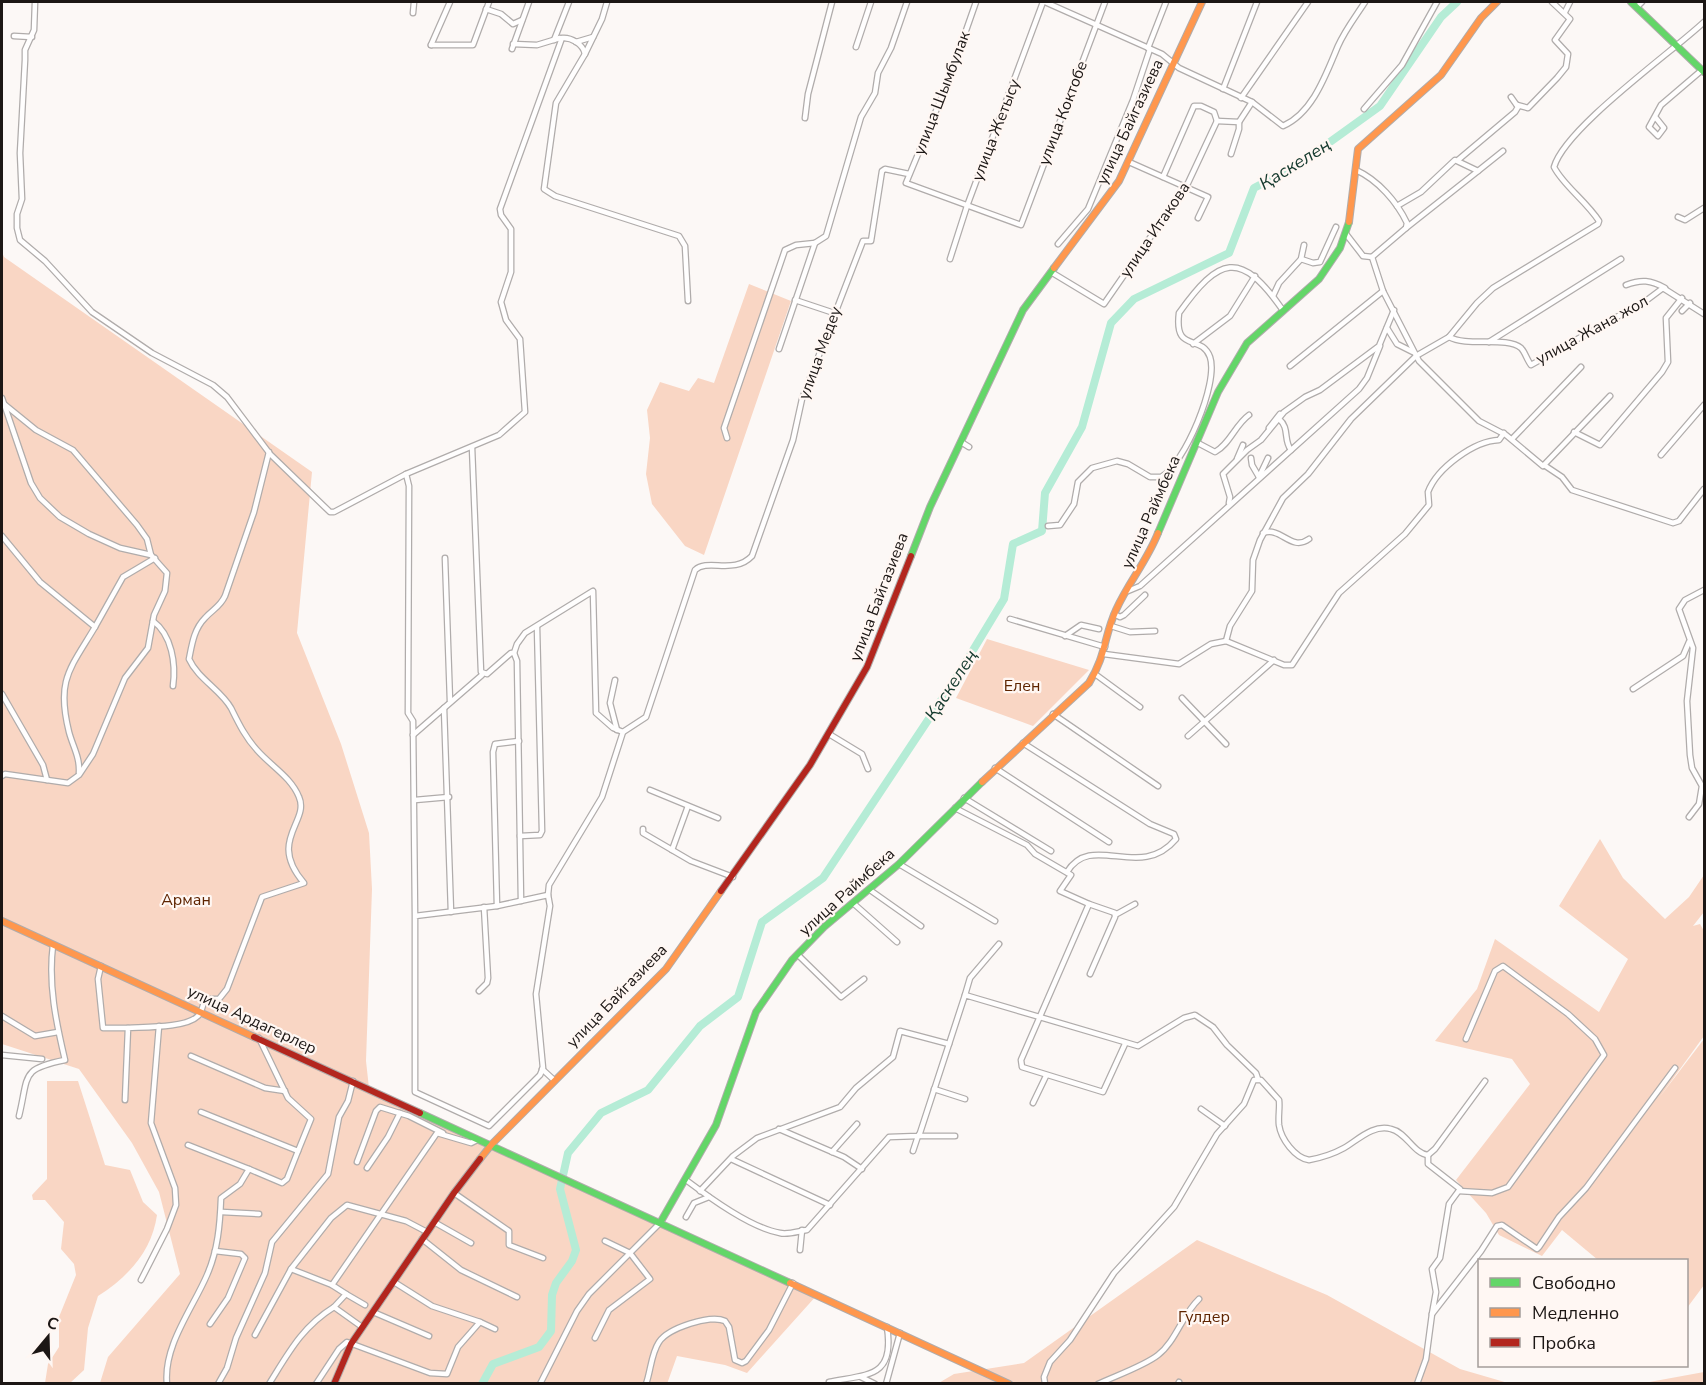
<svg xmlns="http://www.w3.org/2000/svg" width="1706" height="1385" font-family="'Nunito Sans',sans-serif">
<rect width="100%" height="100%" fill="#fcf8f6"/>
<g fill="#f9d6c4">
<path d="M2 252 4 257 312 472 297 633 341 744 369 833 372 889 366 1061 369 1088 817 1295 747 1373 725 1365 677 1356 667 1384 100 1383 108 1357 180 1274 159 1192 132 1143 79 1069 2 1044Z"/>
<path d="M749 284 791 301 704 555 685 546 652 504 646 474 650 438 647 410 660 382 689 391 698 378 714 383Z"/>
<path d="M987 639 1089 670 1033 726 956 698Z"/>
<path d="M1600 839 1623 878 1665 919 1689 897 1704 875V912L1693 926 1700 924 1704 931V1036L1659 1098 1704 1039V1285L1687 1308 1686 1260H1598L1562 1230 1542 1256 1499 1235 1486 1213 1456 1180 1530 1084 1512 1059 1435 1041 1477 989 1495 939 1599 1012 1628 959 1559 906Z"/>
<path d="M47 1081H78L105 1165 130 1170 143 1202 157 1215C152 1251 128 1277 98 1296L88 1328 84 1370 70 1383H45L48 1364 59 1347V1317L76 1275 74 1264 61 1249 64 1222 45 1200H33L32 1195 47 1179Z"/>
<path d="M1197 1240 1327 1295 1460 1369 1508 1383 937 1384 954 1374 1024 1363Z"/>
<path d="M1704 1372V1383H1644Z"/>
</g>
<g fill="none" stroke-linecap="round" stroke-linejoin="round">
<path stroke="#b5ecd6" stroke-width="8" d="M482 1384 493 1364 539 1347 551 1331 552 1295 556 1283 572 1261 576 1250 560 1189 568 1153 601 1113 648 1090 700 1026 738 997 762 922 823 878 958 675 1004 599 1013 544 1042 531 1045 493 1082 427 1111 323 1134 299 1229 253 1254 188 1298 165 1380 106 1441 17 1457 2"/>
<defs>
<g id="street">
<path d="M35 2 34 30 25 50V60L20 153 22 199 17 214V228L20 240 45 261 92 312 152 353 213 385 227 397 270 454 330 512H334L406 474 409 486 408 713 413 721 415 916 497 906 548 895 550 906 536 994 543 1068 540 1075 489 1126 415 1092V916"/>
<path d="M976 2 948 82 906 183 1021 225 1105 2"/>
<path d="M1045 2 1162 54 1179 68 1252 102 1283 126C1313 113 1326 74 1338 46 1345 30 1356 16 1365 2"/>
<path d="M1637 7 1642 2"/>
<path d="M486 9 501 14 513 24 522 20"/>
<path d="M1565 12 1570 2"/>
<path d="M413 13 414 2"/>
<path d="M1704 22C1671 53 1565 128 1554 167 1563 185 1586 201 1599 221L1598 224 1493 288 1477 303 1449 337C1467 347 1507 336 1521 348 1525 352 1527 360 1531 365L1647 300 1663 288 1704 314"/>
<path d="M14 36 32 37"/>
<path d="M554 40 569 2"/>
<path d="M576 42 593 37"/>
<path d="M513 44 537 45 560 38"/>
<path d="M431 45H473L489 2"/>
<path d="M431 45 450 2"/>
<path d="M856 47 871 2"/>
<path d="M1148 48 1166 2"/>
<path d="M512 49 529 2"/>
<path d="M585 54 602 19 607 2"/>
<path d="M1223 89 1257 2"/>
<path d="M1241 98 1308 2"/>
<path d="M1517 105 1528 108 1557 78 1566 67 1568 54 1555 40 1570 19 1552 2"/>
<path d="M1364 109 1402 65 1437 2"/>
<path d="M805 118 808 94 832 2"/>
<path d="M1656 118 1664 128 1658 136 1649 127 1661 105 1702 70"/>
<path d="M1217 121 1239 122"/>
<path d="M1231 154 1239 129V122L1252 102"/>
<path d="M1458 160 1515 112 1518 107 1511 97"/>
<path d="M1129 162 1208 197 1198 218"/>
<path d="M1356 170C1378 180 1397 202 1407 223L1406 228 1372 257 1383 291 1419 361 1479 421 1506 435 1543 466 1610 396"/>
<path d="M1163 177 1194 106H1201L1214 112 1217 121"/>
<path d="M1397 206 1421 192 1455 160 1478 171 1503 151"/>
<path d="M1678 217 1685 220 1704 208"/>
<path d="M1406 228 1478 171"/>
<path d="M1346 234 1363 256 1372 257"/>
<path d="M1058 244 1088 209 1133 100 1150 49"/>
<path d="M950 259 967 206 1043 2"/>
<path d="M1301 259 1313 263 1320 262 1336 227"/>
<path d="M1051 272 1104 304 1188 183 1217 121"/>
<path d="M1626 285C1641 279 1651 280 1665 288"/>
<path d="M1273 296 1279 283 1301 259 1304 245"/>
<path d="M795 300 834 313"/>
<path d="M1682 311 1690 303"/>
<path d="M1387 328 1397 344 1413 352"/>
<path d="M1489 342 1621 259"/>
<path d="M1193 344 1230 316 1255 276"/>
<path d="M779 349 815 243 826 236 861 117 875 93 878 73 891 48 907 2"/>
<path d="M1290 366 1383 291"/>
<path d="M2 398 31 483 40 498 60 517 89 534 120 548 151 555"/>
<path d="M1279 419C1290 428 1283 440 1291 450"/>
<path d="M1269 428 1280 414"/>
<path d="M1574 432 1600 445 1662 372 1668 362 1666 318 1682 298"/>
<path d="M727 438 724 428 785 250 796 245 815 243"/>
<path d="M1512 439 1581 367"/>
<path d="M961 442 969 447"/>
<path d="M1196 442 1215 452C1230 444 1235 425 1249 415"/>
<path d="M472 447 481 672 487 674 511 653H514L517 661 521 901"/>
<path d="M1661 455 1704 405"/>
<path d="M1251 458 1252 465 1259 477"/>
<path d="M1237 459 1243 445"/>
<path d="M1544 465 1562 477 1572 490 1673 523 1679 521 1704 489"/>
<path d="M406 474 499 435 525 412 520 339 506 320 501 302 511 272V229L501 215 500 209 562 38C571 37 583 44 585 54L556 103 544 189 555 196 679 236 685 246 688 301"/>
<path d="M1259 477 1268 458"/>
<path d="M1229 503 1230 497 1223 474 1247 450 1261 440 1284 412 1305 397 1320 390 1379 346 1394 310"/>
<path d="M1048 526 1060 525 1074 504 1078 482 1092 468 1117 461 1128 464 1150 477H1161C1184 465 1219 383 1210 357 1201 333 1174 354 1179 313 1219 257 1240 249 1282 309"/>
<path d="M1263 533C1281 526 1291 552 1309 539"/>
<path d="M2 536 40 582 95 627 123 577 155 558"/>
<path d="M445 558 450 701"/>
<path d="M1128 591 1140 586 1359 389 1367 378 1380 346"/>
<path d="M1114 614 1120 617 1124 615 1145 595"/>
<path d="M1010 619 1105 647"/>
<path d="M153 621C172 635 176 664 173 686"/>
<path d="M1111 626 1130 632 1155 631"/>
<path d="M1065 636 1081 625 1099 629"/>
<path d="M1226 641 1230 626 1252 591 1253 560 1260 540 1283 498 1308 474 1351 419 1416 356 1449 337"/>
<path d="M514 653 517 644 525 633 593 591 596 713 613 728 623 732"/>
<path d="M1104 654 1179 664 1211 644 1226 641 1284 665H1292L1339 593 1405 534 1429 505 1428 492C1437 468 1474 441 1499 440L1504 433"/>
<path d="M1095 674 1140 707"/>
<path d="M615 680 610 703 617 730"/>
<path d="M1633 689 1683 656 1689 642"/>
<path d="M2 694 43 765 47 780"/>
<path d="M1182 698 1226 744"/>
<path d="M444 708 482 675"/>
<path d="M1053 714 1158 786"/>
<path d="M829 734 862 754 868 769"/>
<path d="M413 735 444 708 451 912"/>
<path d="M1188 736 1274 660"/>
<path d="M1023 743 1150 824 1174 834 1176 839C1140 882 1092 831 1067 872"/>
<path d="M995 768 1109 842"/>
<path d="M79 773C80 757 73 747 69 732 56 680 70 669 95 627"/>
<path d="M2 776 5 774 68 783 79 775 93 754 125 678 148 648 154 615 165 591 167 573 151 555 147 539 137 525 73 450 36 430 4 404"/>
<path d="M650 790 718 818"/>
<path d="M964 798 1051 851"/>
<path d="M415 800 449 797"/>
<path d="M955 808 1027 845 1035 854 1071 875 1060 891 1089 904 1021 1060 1022 1067 1103 1092 1125 1044"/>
<path d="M1689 817 1699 804 1702 786 1692 768 1690 755 1687 701 1693 648 1679 609 1685 600 1704 590"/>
<path d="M643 829V833L691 861 733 877"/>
<path d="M520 836 540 835 542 831 537 627"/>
<path d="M672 850 688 806"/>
<path d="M899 864 995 921"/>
<path d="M870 890 921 926"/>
<path d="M548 895 549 885 602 797 623 732 646 717 695 570C708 558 734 575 752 556L793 440 802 399 863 241H871L882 171 885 169 909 174"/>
<path d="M853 903 897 942"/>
<path d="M1089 904 1115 913V917L1090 974"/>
<path d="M497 906 493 752 495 744 519 741"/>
<path d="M1115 915 1135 904"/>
<path d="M798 955 841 997 864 979"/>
<path d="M101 966 98 979 103 1028H128"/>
<path d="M479 991 487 983 488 978 484 907"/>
<path d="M965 995 970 978 999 944"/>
<path d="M2 1016 35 1036 58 1032"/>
<path d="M2 1055 42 1059"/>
<path d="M191 1056 265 1088 285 1091"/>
<path d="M542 1069 554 1080"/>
<path d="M934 1089 965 1099"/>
<path d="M125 1100 128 1028C145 1027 186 1028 198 1016 202 1012 203 1004 205 999H219L227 989 262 897 304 883C267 840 310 822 299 797 291 777 271 766 257 750 245 737 238 722 231 708 221 690 198 679 189 659 192 644 194 629 205 618 213 609 220 607 225 596L254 512 269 452"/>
<path d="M1033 1103 1046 1076"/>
<path d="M1201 1109 1225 1126"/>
<path d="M201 1112 298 1151 311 1119 288 1098 259 1038"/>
<path d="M19 1116C29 1075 20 1069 65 1060 56 1022 48 984 53 945"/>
<path d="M779 1129 844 1157 862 1169"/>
<path d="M913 1151 918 1136H955"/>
<path d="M832 1152 857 1124"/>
<path d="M1428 1155V1164L1460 1189 1449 1204 1440 1258 1432 1269 1436 1292 1432 1314"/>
<path d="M731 1159 830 1205"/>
<path d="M357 1162 376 1111 380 1107 409 1116 443 1133"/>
<path d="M367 1168 388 1137 400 1113"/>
<path d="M249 1169 282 1183 287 1179 298 1151"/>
<path d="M686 1180C710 1198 751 1228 780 1233 788 1235 799 1231 807 1230L889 1137 918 1136 920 1133 965 995 1138 1046 1184 1018 1195 1015 1213 1027 1227 1045 1256 1073 1258 1079"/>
<path d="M700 1191 733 1156 757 1138 840 1107 856 1088 893 1057 900 1031 949 1044"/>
<path d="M1459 1191 1492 1193 1508 1187 1604 1055 1595 1039 1568 1014 1503 966 1495 971 1466 1039"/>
<path d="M454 1193 509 1231V1245L543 1258"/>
<path d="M222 1212 259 1214"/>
<path d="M686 1217 694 1203 709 1197"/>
<path d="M434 1222 471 1243"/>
<path d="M422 1239 461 1270 517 1297"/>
<path d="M800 1250 802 1230"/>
<path d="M291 1269 331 1218 347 1205 406 1221 427 1232"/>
<path d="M141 1280 167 1229 176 1205 175 1188 151 1123 159 1026"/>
<path d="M332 1285 346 1294 334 1307"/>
<path d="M346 1294 365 1305"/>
<path d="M373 1312 429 1336"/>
<path d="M480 1322 495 1329"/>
<path d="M210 1324 228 1298 245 1258 241 1254 215 1251"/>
<path d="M255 1335 291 1269 332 1285 437 1133 471 1143 477 1140"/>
<path d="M595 1338 609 1310 650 1279 630 1253 605 1241"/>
<path d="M861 1377 875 1384"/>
<path d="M829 1382C868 1374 895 1378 887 1327"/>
<path d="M167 1384C163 1346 193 1308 207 1275 218 1250 220 1224 221 1198L240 1184 249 1169 188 1145"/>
<path d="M218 1384 227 1368 236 1338 265 1273 272 1242 328 1174 339 1117 348 1101 353 1081"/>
<path d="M269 1384C289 1352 302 1327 334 1307L362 1327"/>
<path d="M316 1384 339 1349 347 1342 430 1373 447 1374 458 1347 480 1322 432 1306 394 1282"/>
<path d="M540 1384 577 1311 589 1294 660 1223"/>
<path d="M646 1384C651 1370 651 1354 659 1342 668 1328 711 1314 725 1321L729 1327 735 1360 742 1363 746 1361 769 1330 793 1283"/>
<path d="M886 1384 900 1333"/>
<path d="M1045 1384 1044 1377 1050 1362 1070 1340 1114 1273 1174 1207 1217 1134 1244 1104 1254 1080H1261L1279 1100C1280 1108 1278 1116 1279 1125 1281 1139 1295 1158 1309 1160 1320 1158 1335 1153 1344 1148 1358 1140 1373 1124 1391 1129 1406 1132 1414 1154 1428 1155L1435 1149 1485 1081"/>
<path d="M1098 1384C1115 1376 1144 1366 1158 1355 1176 1341 1182 1315 1199 1299"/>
<path d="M1178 1384 1179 1382"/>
<path d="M1417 1384 1426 1359 1432 1314 1481 1251 1497 1226 1502 1225 1537 1249 1539 1247 1559 1217 1586 1188 1675 1068"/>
</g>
<g id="fast">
<path d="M1631 2 1704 72"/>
<path d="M1158 533 1218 392 1247 343 1319 279 1340 248 1349 222"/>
<path d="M911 556 930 507 1023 310 1054 268"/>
<path d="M420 1113 790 1283"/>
<path d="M660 1223 716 1125 756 1012 792 960 824 927 899 864 982 782"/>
</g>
<g id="slow">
<path d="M1349 222 1358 149 1441 75 1481 18 1497 2"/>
<path d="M1054 268 1119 181 1202 2"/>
<path d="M982 782 1089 683C1106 656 1104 636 1116 610 1128 583 1147 561 1158 533"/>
<path d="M2 921 254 1037"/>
<path d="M480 1159 492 1144 666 969 721 891"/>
<path d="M790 1283 1009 1384"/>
</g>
<g id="jam">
<path d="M721 891 810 765 867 667 911 556"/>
<path d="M254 1037 420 1113"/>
<path d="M334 1384 351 1344 454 1193 480 1159"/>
</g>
</defs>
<use href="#street" stroke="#b0acab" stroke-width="7"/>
<use href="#fast" stroke="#b0acab" stroke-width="8"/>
<use href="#slow" stroke="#b0acab" stroke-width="8"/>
<use href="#jam" stroke="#b0acab" stroke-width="8"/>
<use href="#street" stroke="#fffefe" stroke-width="4.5"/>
<use href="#fast" stroke="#63d668" stroke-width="6"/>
<use href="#slow" stroke="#ff974d" stroke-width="6"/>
<use href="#jam" stroke="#b3261e" stroke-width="6"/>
</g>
<g text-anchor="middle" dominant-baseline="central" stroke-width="4.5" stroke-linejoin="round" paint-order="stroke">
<g font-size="16" fill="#1c1715" stroke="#fff7f3">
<text transform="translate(942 93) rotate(-69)">улица Шымбулак</text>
<text transform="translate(1063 113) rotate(-69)">улица Коктобе</text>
<text transform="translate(1130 122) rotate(-65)">улица Байгазиева</text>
<text transform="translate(996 130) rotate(-69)">улица Жетысу</text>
<text transform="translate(1155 230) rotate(-56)">улица Итакова</text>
<text transform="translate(1592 330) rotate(-29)">улица Жана жол</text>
<text transform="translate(820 353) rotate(-70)">улица Медеу</text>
<text transform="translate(1151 512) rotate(-66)">улица Раймбека</text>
<text transform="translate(879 597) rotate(-69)">улица Байгазиева</text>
<text transform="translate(847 892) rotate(-42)">улица Раймбека</text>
<text transform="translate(617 996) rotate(-46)">улица Байгазиева</text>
<text transform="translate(252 1020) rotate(25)">улица Ардагерлер</text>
</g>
<g font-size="16" fill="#5e2400" stroke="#fff7f3">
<text x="1022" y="686">Елен</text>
<text x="186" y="900">Арман</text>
<text x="1204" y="1317">Гүлдер</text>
</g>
<g font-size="18" font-style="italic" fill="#14392d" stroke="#fff7f3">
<text transform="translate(1295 164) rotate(-32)">Қаскелең</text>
<text transform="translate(951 685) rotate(-57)">Қаскелең</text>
</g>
</g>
<rect width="1706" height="1385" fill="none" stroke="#1c1715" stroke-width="6"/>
<rect x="1478" y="1259" width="210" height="108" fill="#fff7f3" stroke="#a49d9a" stroke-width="1.5"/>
<rect x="1490" y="1278" width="30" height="9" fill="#63d668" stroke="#a49d9a" stroke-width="1.5"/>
<text x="1532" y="1289" font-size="18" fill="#1c1715">Свободно</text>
<rect x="1490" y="1308" width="30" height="9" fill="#ff974d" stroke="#a49d9a" stroke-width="1.5"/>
<text x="1532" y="1319" font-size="18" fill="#1c1715">Медленно</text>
<rect x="1490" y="1338" width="30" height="9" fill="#b3261e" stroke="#a49d9a" stroke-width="1.5"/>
<text x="1532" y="1349" font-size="18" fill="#1c1715">Пробка</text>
<g transform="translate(48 1337) rotate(19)" stroke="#fff7f3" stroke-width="4.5" paint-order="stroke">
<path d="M0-4.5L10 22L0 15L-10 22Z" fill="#1c1715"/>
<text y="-9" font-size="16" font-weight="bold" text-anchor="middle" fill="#1c1715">С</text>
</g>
</svg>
